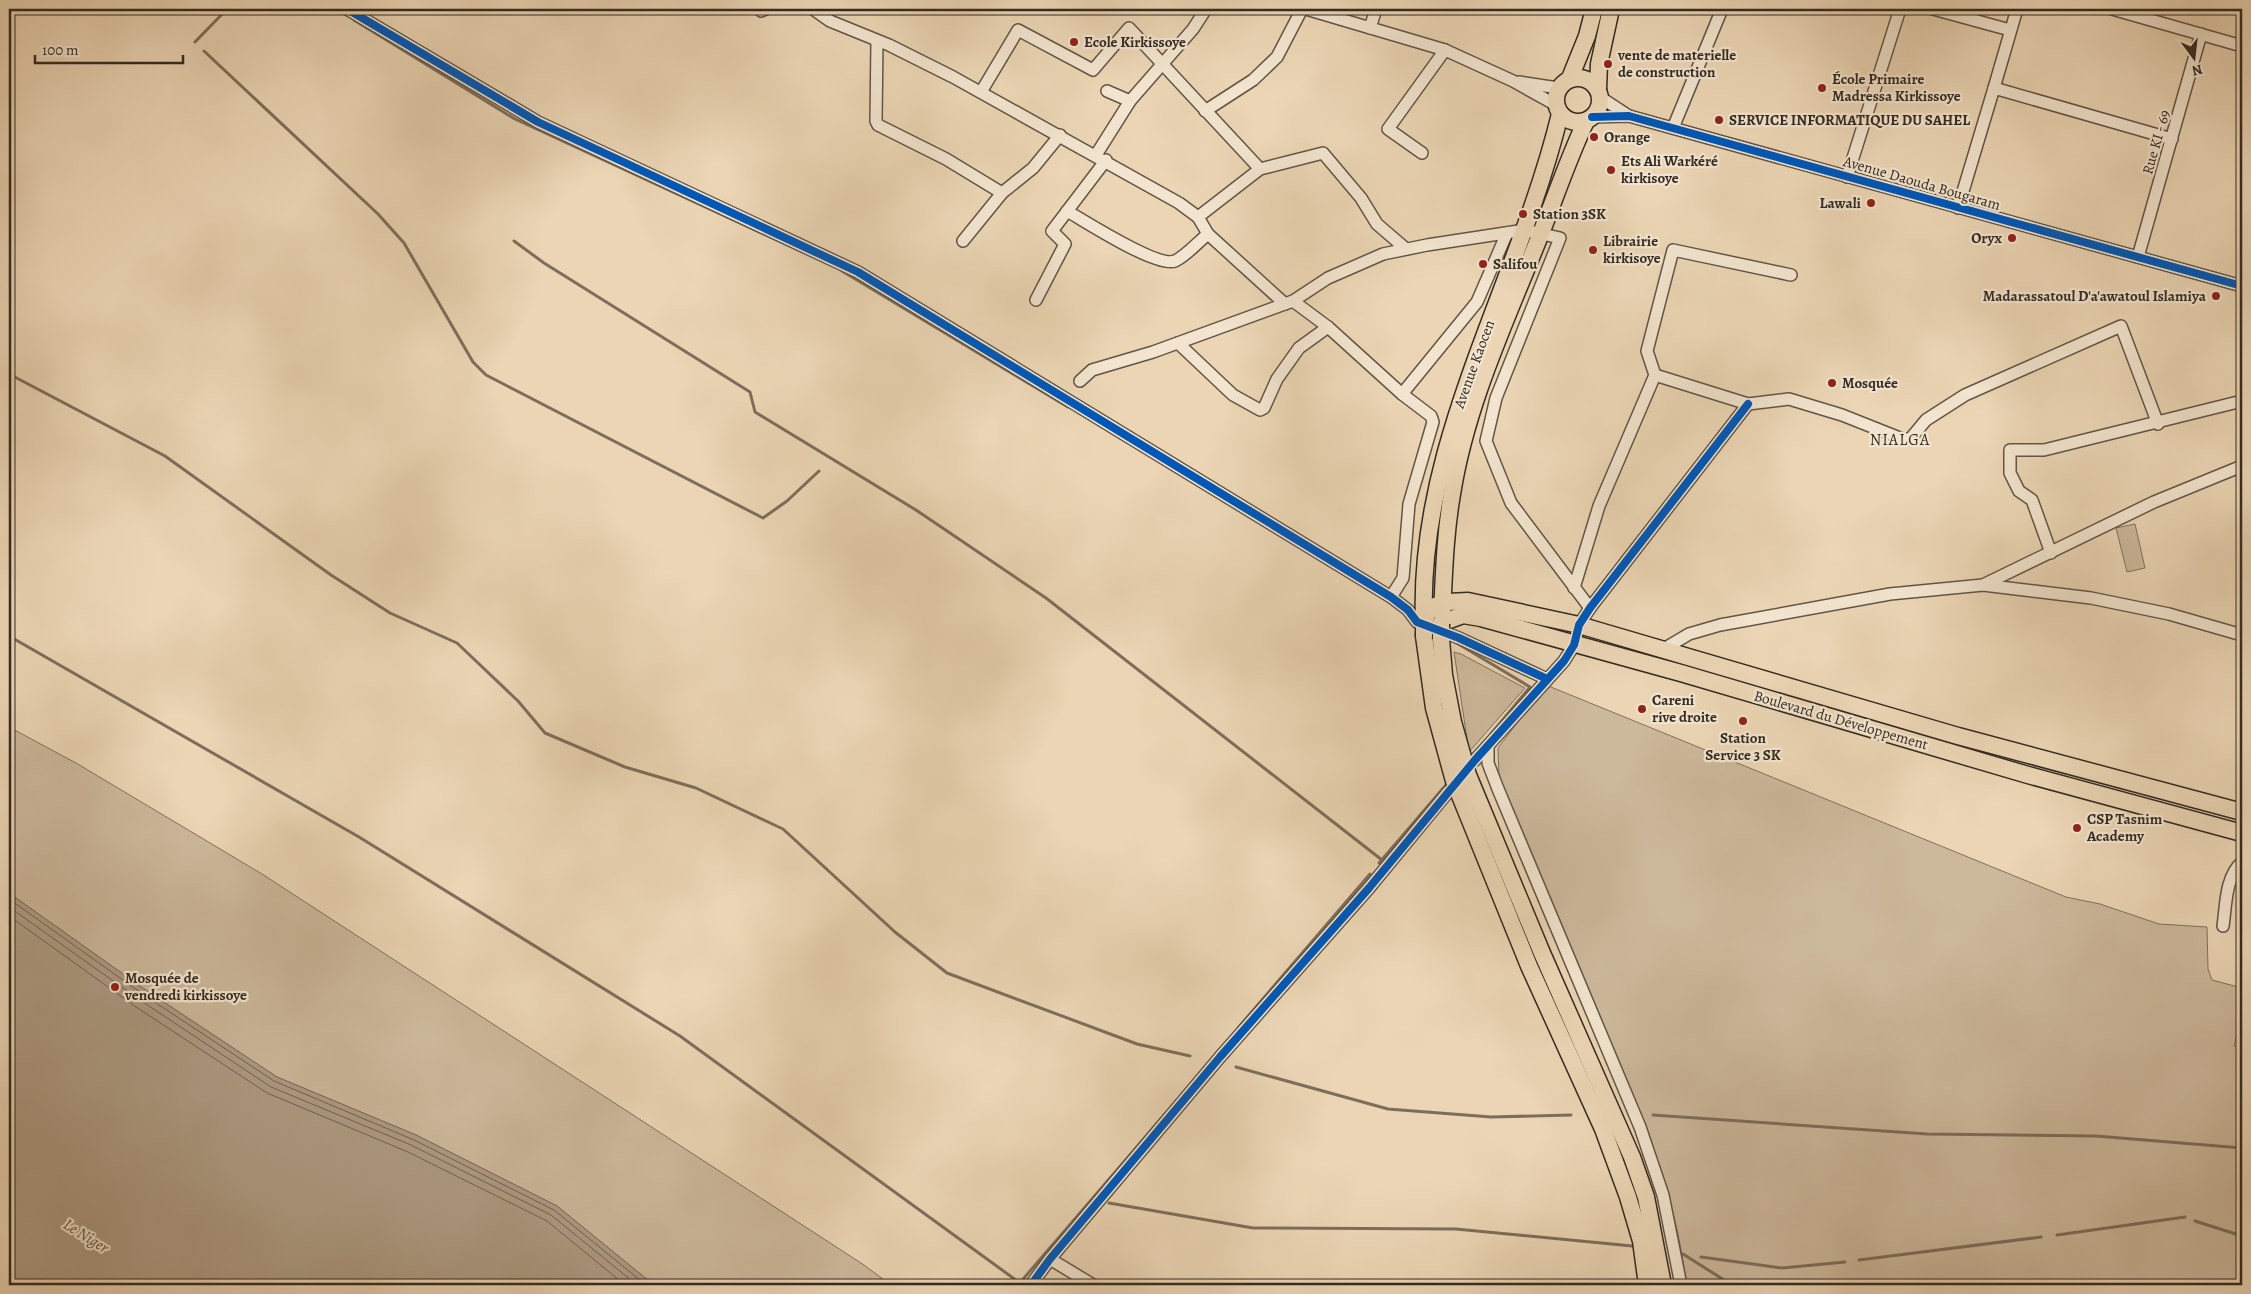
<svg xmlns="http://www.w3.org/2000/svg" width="2251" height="1294" font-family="Alegreya,serif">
<rect width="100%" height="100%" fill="#ebd5b4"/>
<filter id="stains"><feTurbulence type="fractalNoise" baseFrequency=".004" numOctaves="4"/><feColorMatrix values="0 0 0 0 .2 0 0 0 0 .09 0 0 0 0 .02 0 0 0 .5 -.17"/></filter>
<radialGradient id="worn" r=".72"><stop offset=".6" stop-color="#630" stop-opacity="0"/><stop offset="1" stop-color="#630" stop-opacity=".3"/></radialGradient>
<g fill="#ccb89b" stroke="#80715e">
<path d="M2135 524 2145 568 2127 572 2116 528Z"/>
<path d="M1454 652 1461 654 1525 688 1469 752Z"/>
<path d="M1546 685 2066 897 2100 904 2159 924 2207 927 2208 969 2212 980 2242 988V1016L2234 1046 2242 1048V1285H1686C1677 1194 1639 1111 1604 1028 1569 944 1534 860 1499 777L1498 748Z"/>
<path d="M9 727 76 763 262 874 864 1265 891 1285H654L557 1206 416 1135 277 1077 147 991 9 893Z"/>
</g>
<path fill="#ad9b82" stroke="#7d6e5b" d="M9 893 147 991 277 1077 416 1135 557 1206 654 1285H9Z"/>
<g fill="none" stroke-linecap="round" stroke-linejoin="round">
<g stroke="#706252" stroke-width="1">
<path d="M9 899 144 995 274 1081 414 1140 554 1210 646 1285"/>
<path d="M9 907 140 1000 271 1087 411 1145 551 1215 637 1285"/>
<path d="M9 916 136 1007 267 1093 408 1152 547 1221 625 1285"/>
</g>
<g stroke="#7d6e5b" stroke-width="3">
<path d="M336 9 347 15"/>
<path d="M354 20 515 119 803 252"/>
<path d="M195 42 227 9"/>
<path d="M204 51 378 214 404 243 473 362 486 375 763 518 787 501 819 471"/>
<path d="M514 241 544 263 750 392 755 412 916 510 1046 598 1382 860"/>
<path d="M842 271 1068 407"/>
<path d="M9 374 165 456 331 575 390 613 457 643 518 701 545 733 625 767 696 788 783 829 895 932 947 973 1137 1044 1190 1056"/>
<path d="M9 636 359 837 680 1036 1020 1283"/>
<path d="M1455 642 1530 687 1491 734"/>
<path d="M1379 863 1446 785"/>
<path d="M1238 1028 1370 874"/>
<path d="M1236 1067 1388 1109 1491 1117 1571 1115"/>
<path d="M1653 1115 1927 1134 2096 1136 2242 1148"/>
<path d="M1109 1203 1253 1228 1456 1229 1632 1246"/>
<path d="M2195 1221 2242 1236"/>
<path d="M2057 1235 2185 1217"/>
<path d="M1683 1254 1732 1285"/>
<path d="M1701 1257 1782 1268 1845 1262"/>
<path d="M1859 1260 2041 1237"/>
<path d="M1018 1285 1166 1113"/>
</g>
<defs>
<g id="minor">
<path d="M347 9 538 122 858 272 1391 597 1408 610 1417 622 1459 638 1547 679"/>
<path d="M813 9 830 21 889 45 953 77 1179 203 1198 217 1208 234 1285 304"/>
<path d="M1306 9 1445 50 1513 81 1556 105"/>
<path d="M1933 9 2010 30"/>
<path d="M2112 9 2242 46"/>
<path d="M761 11 766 9"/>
<path d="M1370 28 1376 9"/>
<path d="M877 41 876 121 878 125 946 159 1002 193"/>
<path d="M1519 82 1558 88"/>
<path d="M1994 88 2017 9"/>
<path d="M1107 91 1130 101"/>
<path d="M981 92 1018 30 1093 70 1129 28 1260 169 1198 217"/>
<path d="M1600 97 1629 116"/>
<path d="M1205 111 1253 80 1277 57 1302 9"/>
<path d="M1592 117 1629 116 2242 286"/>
<path d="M1673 128 1722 9"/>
<path d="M1422 153 1388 129 1445 50"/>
<path d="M1096 155 1130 101 1193 29 1206 9"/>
<path d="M1260 169 1323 153 1361 198 1377 224 1406 249"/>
<path d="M1847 177 1900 9"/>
<path d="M1958 208 1994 88 2172 139"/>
<path d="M1067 211C1085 221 1157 268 1175 261 1186 256 1198 242 1208 234"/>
<path d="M963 241 1002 193 1033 168 1060 135"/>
<path d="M2138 257 2201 34"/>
<path d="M1036 300 1065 244 1052 231 1106 160"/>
<path d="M1293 301 1328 327 1402 394 1477 302 1507 233"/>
<path d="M1178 343 1233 395 1260 410 1264 408 1277 379 1299 348 1328 327"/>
<path d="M1655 375 1748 404 1789 399 1842 415 1905 440 1911 438 1926 420 1965 395 2121 326 2158 424"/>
<path d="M1080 381 1092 370 1153 352 1293 301 1328 278 1383 254 1427 245 1525 230 1560 238 1496 398 1486 441 1511 503 1590 608"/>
<path d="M2051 553 2032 500 2019 491 2010 473V450H2044L2242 401"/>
<path d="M1985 584 2154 502 2242 466"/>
<path d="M1574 588 1599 506 1655 375 1647 351 1673 250 1791 275"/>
<path d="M1391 597 1403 578 1409 504 1433 422 1431 416 1402 394"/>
<path d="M1662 650 1689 634 1720 625 1890 594 1983 585 2091 598 2169 614 2242 635"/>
<path d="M1488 748V763L1498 789 1640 1127 1663 1195 1681 1285"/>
<path d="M1475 760 1564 661 1574 645 1579 625 1590 608 1748 404"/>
<path d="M2223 926C2226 906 2225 877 2242 862"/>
<path d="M1050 1259 1093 1285"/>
<path d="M1031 1285 1050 1259 1220 1057 1369 888 1448 792"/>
</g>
<g id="highway">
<circle cx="1578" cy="100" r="22"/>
<path d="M1570 78 1587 36 1594 9"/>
<path d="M1598 89 1599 64 1611 9"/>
<path d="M1442 614C1444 574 1445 534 1452 494 1466 406 1504 325 1537 243 1554 202 1567 161 1586 121"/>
<path d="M1424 621C1417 442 1519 284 1560 114"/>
<path d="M1424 622 1429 610 1435 606 1448 602 1468 601 1579 625 1958 736 2242 812"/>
<path d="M1441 623 1463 615 1481 618 1681 673 2028 775 2242 833"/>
<path d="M1424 636 1434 708 1454 781 1529 966 1603 1129 1628 1197 1641 1241 1647 1285"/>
<path d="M1441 639 1444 675 1453 722 1468 775 1542 953 1632 1157 1646 1197 1663 1285"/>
</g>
</defs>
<use href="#minor" stroke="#625546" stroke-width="14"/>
<use href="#highway" stroke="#342a21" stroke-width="19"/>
<use href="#minor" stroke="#f2e4ce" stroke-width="11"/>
<use href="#highway" stroke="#ebd5b4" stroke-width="16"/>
<defs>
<g id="highway-bridge">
<path d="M1424 636V623"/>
<path d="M1441 639V624"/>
</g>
</defs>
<use href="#highway-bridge" stroke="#342a21" stroke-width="19" stroke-linecap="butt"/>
<use href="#highway-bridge" stroke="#ebd5b4" stroke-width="16"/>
<defs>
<g id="cycleway">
<path d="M347 9 538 122 858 272 1391 597 1408 610 1417 622 1459 638 1547 679"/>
<path d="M1592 117 1629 116 2242 286"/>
<path d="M1031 1285 1050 1259 1220 1057 1369 888 1475 760 1564 661 1574 645 1579 625 1590 608 1748 404"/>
</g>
</defs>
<use href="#cycleway" stroke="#f2e4ce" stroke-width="11"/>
<use href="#cycleway" stroke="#0057b8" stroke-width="8"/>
</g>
<g fill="#8f2418" stroke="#f2e4ce" stroke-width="2">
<circle cx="1074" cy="42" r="5"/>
<circle cx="1608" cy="64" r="5"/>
<circle cx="1822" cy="88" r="5"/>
<circle cx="1719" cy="120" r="5"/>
<circle cx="1594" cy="137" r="5"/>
<circle cx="1611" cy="170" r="5"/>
<circle cx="1871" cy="203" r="5"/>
<circle cx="1523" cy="214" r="5"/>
<circle cx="2012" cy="238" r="5"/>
<circle cx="1593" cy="250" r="5"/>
<circle cx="1483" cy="264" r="5"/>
<circle cx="2216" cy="296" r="5"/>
<circle cx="1832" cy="383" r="5"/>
<circle cx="1642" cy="709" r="5"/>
<circle cx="1743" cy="721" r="5"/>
<circle cx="2077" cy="828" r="5"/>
<circle cx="115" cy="987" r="5"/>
</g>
<g text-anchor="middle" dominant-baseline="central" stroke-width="4.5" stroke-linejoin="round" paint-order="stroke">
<g font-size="15" font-weight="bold" fill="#342a21" stroke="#f2e4ce" text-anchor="start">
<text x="1084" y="42">Ecole Kirkissoye</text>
<text x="1618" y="55">vente de materielle<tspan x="1618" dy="17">de construction</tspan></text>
<text x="1832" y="79">École Primaire<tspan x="1832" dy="17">Madressa Kirkissoye</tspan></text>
<text x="1729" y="120">SERVICE INFORMATIQUE DU SAHEL</text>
<text x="1604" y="137">Orange</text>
<text x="1621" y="161">Ets Ali Warkéré<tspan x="1621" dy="17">kirkisoye</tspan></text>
<text x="1861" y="203" text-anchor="end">Lawali</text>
<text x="1533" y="214">Station 3SK</text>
<text x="2002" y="238" text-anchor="end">Oryx</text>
<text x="1603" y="241">Librairie<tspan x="1603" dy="17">kirkisoye</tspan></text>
<text x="1493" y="264">Salifou</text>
<text x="2206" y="296" text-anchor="end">Madarassatoul D'a'awatoul Islamiya</text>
<text x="1842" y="383">Mosquée</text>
<text x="1652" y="700">Careni<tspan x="1652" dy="17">rive droite</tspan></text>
<text x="1743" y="738" text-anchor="middle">Station<tspan x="1743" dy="17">Service 3 SK</tspan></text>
<text x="2087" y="819">CSP Tasnim<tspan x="2087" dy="17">Academy</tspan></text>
<text x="125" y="978">Mosquée de<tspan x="125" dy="17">vendredi kirkissoye</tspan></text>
</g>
<g font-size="15" fill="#342a21" stroke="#f2e4ce">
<text transform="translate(2156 142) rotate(-74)">Rue KI - 69</text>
<text transform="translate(1922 183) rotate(16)">Avenue Daouda Bougaram</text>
<text transform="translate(1474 364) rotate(-70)">Avenue Kaocen</text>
<text transform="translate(1841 720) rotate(16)">Boulevard du Développement</text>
</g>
<g font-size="16" letter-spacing="1" fill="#342a21" stroke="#f2e4ce">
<text x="1900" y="440">NIALGA</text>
</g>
<g font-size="16" font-style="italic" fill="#584c3e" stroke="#f2e4ce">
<text transform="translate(86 1236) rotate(32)">Le Niger</text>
</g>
</g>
<rect width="2251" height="1294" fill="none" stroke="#ebd5b4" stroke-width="30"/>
<rect x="10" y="10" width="2231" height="1274" fill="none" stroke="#342a21" stroke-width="2.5"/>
<rect x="15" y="15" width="2221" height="1264" fill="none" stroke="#342a21"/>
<g transform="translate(2194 58) rotate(165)" stroke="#f2e4ce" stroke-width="4" paint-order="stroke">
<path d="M0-4L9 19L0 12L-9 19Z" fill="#342a21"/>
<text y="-8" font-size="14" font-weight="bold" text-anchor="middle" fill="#342a21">N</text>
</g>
<path d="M35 55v8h148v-8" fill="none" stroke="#342a21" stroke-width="2.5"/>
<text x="42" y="55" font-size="15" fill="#342a21" stroke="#f2e4ce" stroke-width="4" paint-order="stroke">100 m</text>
<rect width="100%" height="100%" filter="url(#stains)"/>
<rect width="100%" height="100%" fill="url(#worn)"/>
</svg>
